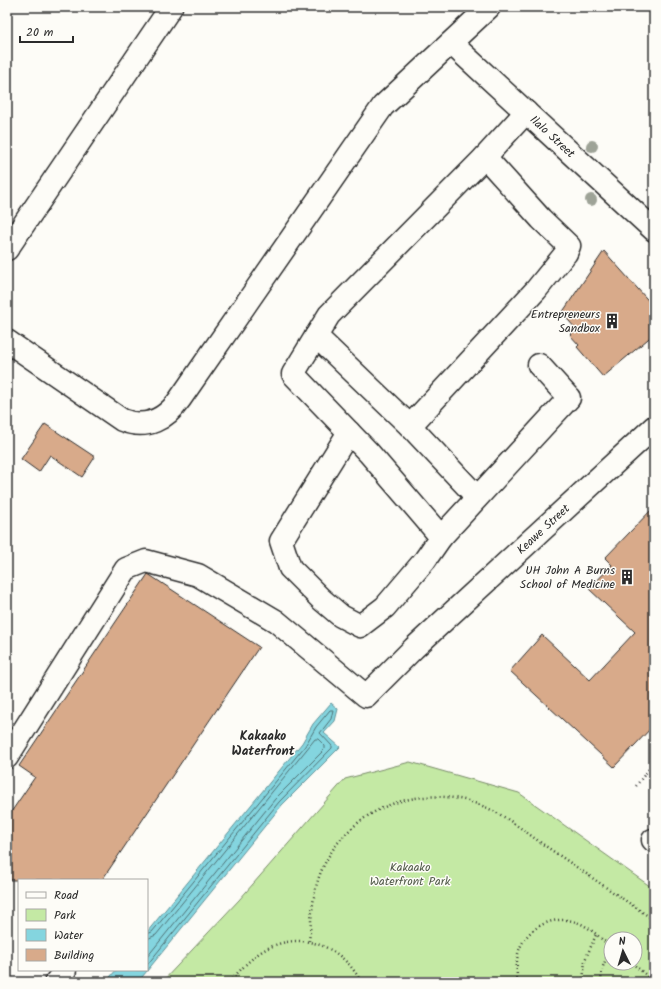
<svg xmlns="http://www.w3.org/2000/svg" width="661" height="989" font-family="Kalam,sans-serif">
<rect width="100%" height="100%" fill="#fdfcf7"/>
<filter id="ink" filterUnits="userSpaceOnUse"><feTurbulence type="fractalNoise" baseFrequency=".025" numOctaves="2"/><feDisplacementMap in="SourceGraphic" scale="8" xChannelSelector="R" yChannelSelector="G"/><feConvolveMatrix kernelMatrix="1 2 1 2 8 2 1 2 1" color-interpolation-filters="sRGB"/></filter>
<g filter="url(#ink)">
<path fill="#c4e9a4" stroke="#788a68" fill-rule="evenodd" d="M410 762 519 793 654 889V982H162L239 900 345 779ZM611 939H635V963H611Z"/>
<path fill="#84d5df" stroke="#609197" d="M331 703 338 709 335 721 324 733 340 747 282 805 138 982H106L116 970H147V932L302 743 313 724Z"/>
<g fill="none" stroke-linecap="round" stroke-linejoin="round">
<g stroke="#4f6f73" stroke-width="1">
<path d="M147 934 152 932 305 746 316 727 330 710H333L331 719 320 733 332 746V748L279 802 147 965"/>
<path d="M147 939 156 935 315 739H318L325 746V749L275 799 147 957"/>
</g>
</g>
<g fill="#d8aa8a" stroke="#2b2b2b">
<path d="M604 251 654 307V334L603 377 577 347 579 345 570 335 576 329 562 313Z"/>
<path d="M45 424 95 457 82 477 50 455 39 472 21 459Z"/>
<path d="M654 507V725L614 767 510 671 542 635 590 680 635 632 589 589 612 565 605 558Z"/>
<path d="M148 574 259 647 102 880H7V818L35 777 19 766Z"/>
</g>
<g fill="none" stroke-linecap="round" stroke-linejoin="round">
<defs>
<g id="minor">
<path id="s1" d="M451 43 654 230"/>
<path d="M526 112 485 157 329 315 293 374 369 453 441 537 569 398 539 365"/>
<path d="M7 249 171 7"/>
<path d="M316 336 410 426 477 497"/>
<path d="M7 341 122 420C147 430 166 419 180 399L383 106 489 7"/>
<path d="M410 426 536 290 566 253 569 246 541 219 485 157"/>
<path d="M349 432 281 541 290 568 321 599 341 616 360 626 385 607 425 560 441 537"/>
<path id="s2" d="M7 757 126 569 146 561 198 575 276 621 366 696 414 648 654 427"/>
<path d="M653 840 654 841"/>
<path d="M56 982 65 970"/>
</g>
</defs>
<use href="#minor" stroke="#2b2b2b" stroke-width="25"/>
<g stroke="#2b2b2b" stroke-width="2.5" stroke-dasharray="1 3" stroke-linecap="butt">
<path d="M636 786 654 762"/>
<path d="M309 941C312 916 312 889 324 865 352 807 421 782 480 805 504 814 524 831 544 845 581 870 617 895 654 920"/>
<path d="M632 963 646 975 651 982"/>
<path d="M229 982C238 973 247 962 258 954 295 928 341 943 361 982"/>
<path d="M517 982C517 973 516 963 518 954 524 928 554 913 579 923 591 928 601 939 611 947"/>
<path d="M583 982 585 960 596 935"/>
<path d="M601 982 602 969 611 946"/>
</g>
<use href="#minor" stroke="#fdfcf7" stroke-width="22"/>
</g>
<g fill="#9ea397">
<circle cx="592" cy="146" r="6"/>
<circle cx="591" cy="200" r="6"/>
</g>
</g>
<defs>
<symbol id="building-bare" viewBox="-9 -9 18 18"><path d="M-4-6H4V6H1V3H-1V6H-4ZM-2.5-4.3h1.7v1.8h-1.7ZM.8-4.3h1.7v1.8H.8ZM-2.5-1h1.7V.8h-1.7ZM.8-1h1.7V.8H.8Z" fill="#2b2b2b" stroke="#fdfcf7" stroke-width="2.5" paint-order="stroke"/></symbol>
</defs>
<g fill-rule="evenodd">
<use href="#building-bare" x="601" y="310" width="22" height="22"/>
<use href="#building-bare" x="616" y="566" width="22" height="22"/>
</g>
<g text-anchor="middle" dominant-baseline="central" stroke-width="3" stroke-linejoin="round" paint-order="stroke">
<g font-size="12" fill="#2b2b2b" stroke="#fdfcf7">
<text stroke="none"><textPath href="#s1" startOffset="138">Ilalo Street</textPath></text>
<text stroke="none"><textPath href="#s2" startOffset="749">Keawe Street</textPath></text>
</g>
<g font-size="12" fill="#2b2b2b" stroke="#fdfcf7" text-anchor="end">
<text x="600" y="314">Entrepreneurs<tspan x="600" dy="14">Sandbox</tspan></text>
<text x="615" y="570">UH John A Burns<tspan x="615" dy="14">School of Medicine</tspan></text>
</g>
<g font-size="12" fill="#515a49" stroke="#fdfcf7">
<text x="410" y="867">Kakaako<tspan x="410" dy="14">Waterfront Park</tspan></text>
</g>
<g font-size="13" font-weight="bold" fill="#2b2b2b" stroke="#fdfcf7">
<text x="263" y="736">Kakaako<tspan x="263" dy="15">Waterfront</tspan></text>
</g>
</g>
<rect width="661" height="989" fill="none" stroke="#fdfcf7" stroke-width="24"/>
<rect x="12" y="12" width="637" height="965" fill="none" stroke="#2b2b2b" stroke-width="1.5" filter="url(#ink)"/>
<rect x="18" y="879" width="130" height="92" fill="#fdfcf7" stroke="#a9a8a5"/>
<rect x="26" y="892" width="20" height="6" fill="#fdfcf7" stroke="#a9a8a5"/>
<text x="54" y="899" font-size="12" fill="#2b2b2b">Road</text>
<rect x="26" y="909" width="20" height="12" fill="#c4e9a4" stroke="#a9a8a5"/>
<text x="54" y="919" font-size="12" fill="#2b2b2b">Park</text>
<rect x="26" y="929" width="20" height="12" fill="#84d5df" stroke="#a9a8a5"/>
<text x="54" y="939" font-size="12" fill="#2b2b2b">Water</text>
<rect x="26" y="949" width="20" height="12" fill="#d8aa8a" stroke="#a9a8a5"/>
<text x="54" y="959" font-size="12" fill="#2b2b2b">Building</text>
<g transform="translate(623 951) rotate(355)"><circle r="19" fill="#fdfcf7" stroke="#a9a8a5"/>
<path d="M0-3L7 15L0 10L-7 15Z" fill="#2b2b2b"/>
<text y="-6" font-size="11" font-weight="bold" text-anchor="middle" fill="#2b2b2b">N</text>
</g>
<path d="M20 36v6h53v-6" fill="none" stroke="#2b2b2b" stroke-width="2"/>
<text x="26" y="36" font-size="12" fill="#2b2b2b" stroke="#fdfcf7" stroke-width="3" paint-order="stroke">20 m</text>
</svg>
